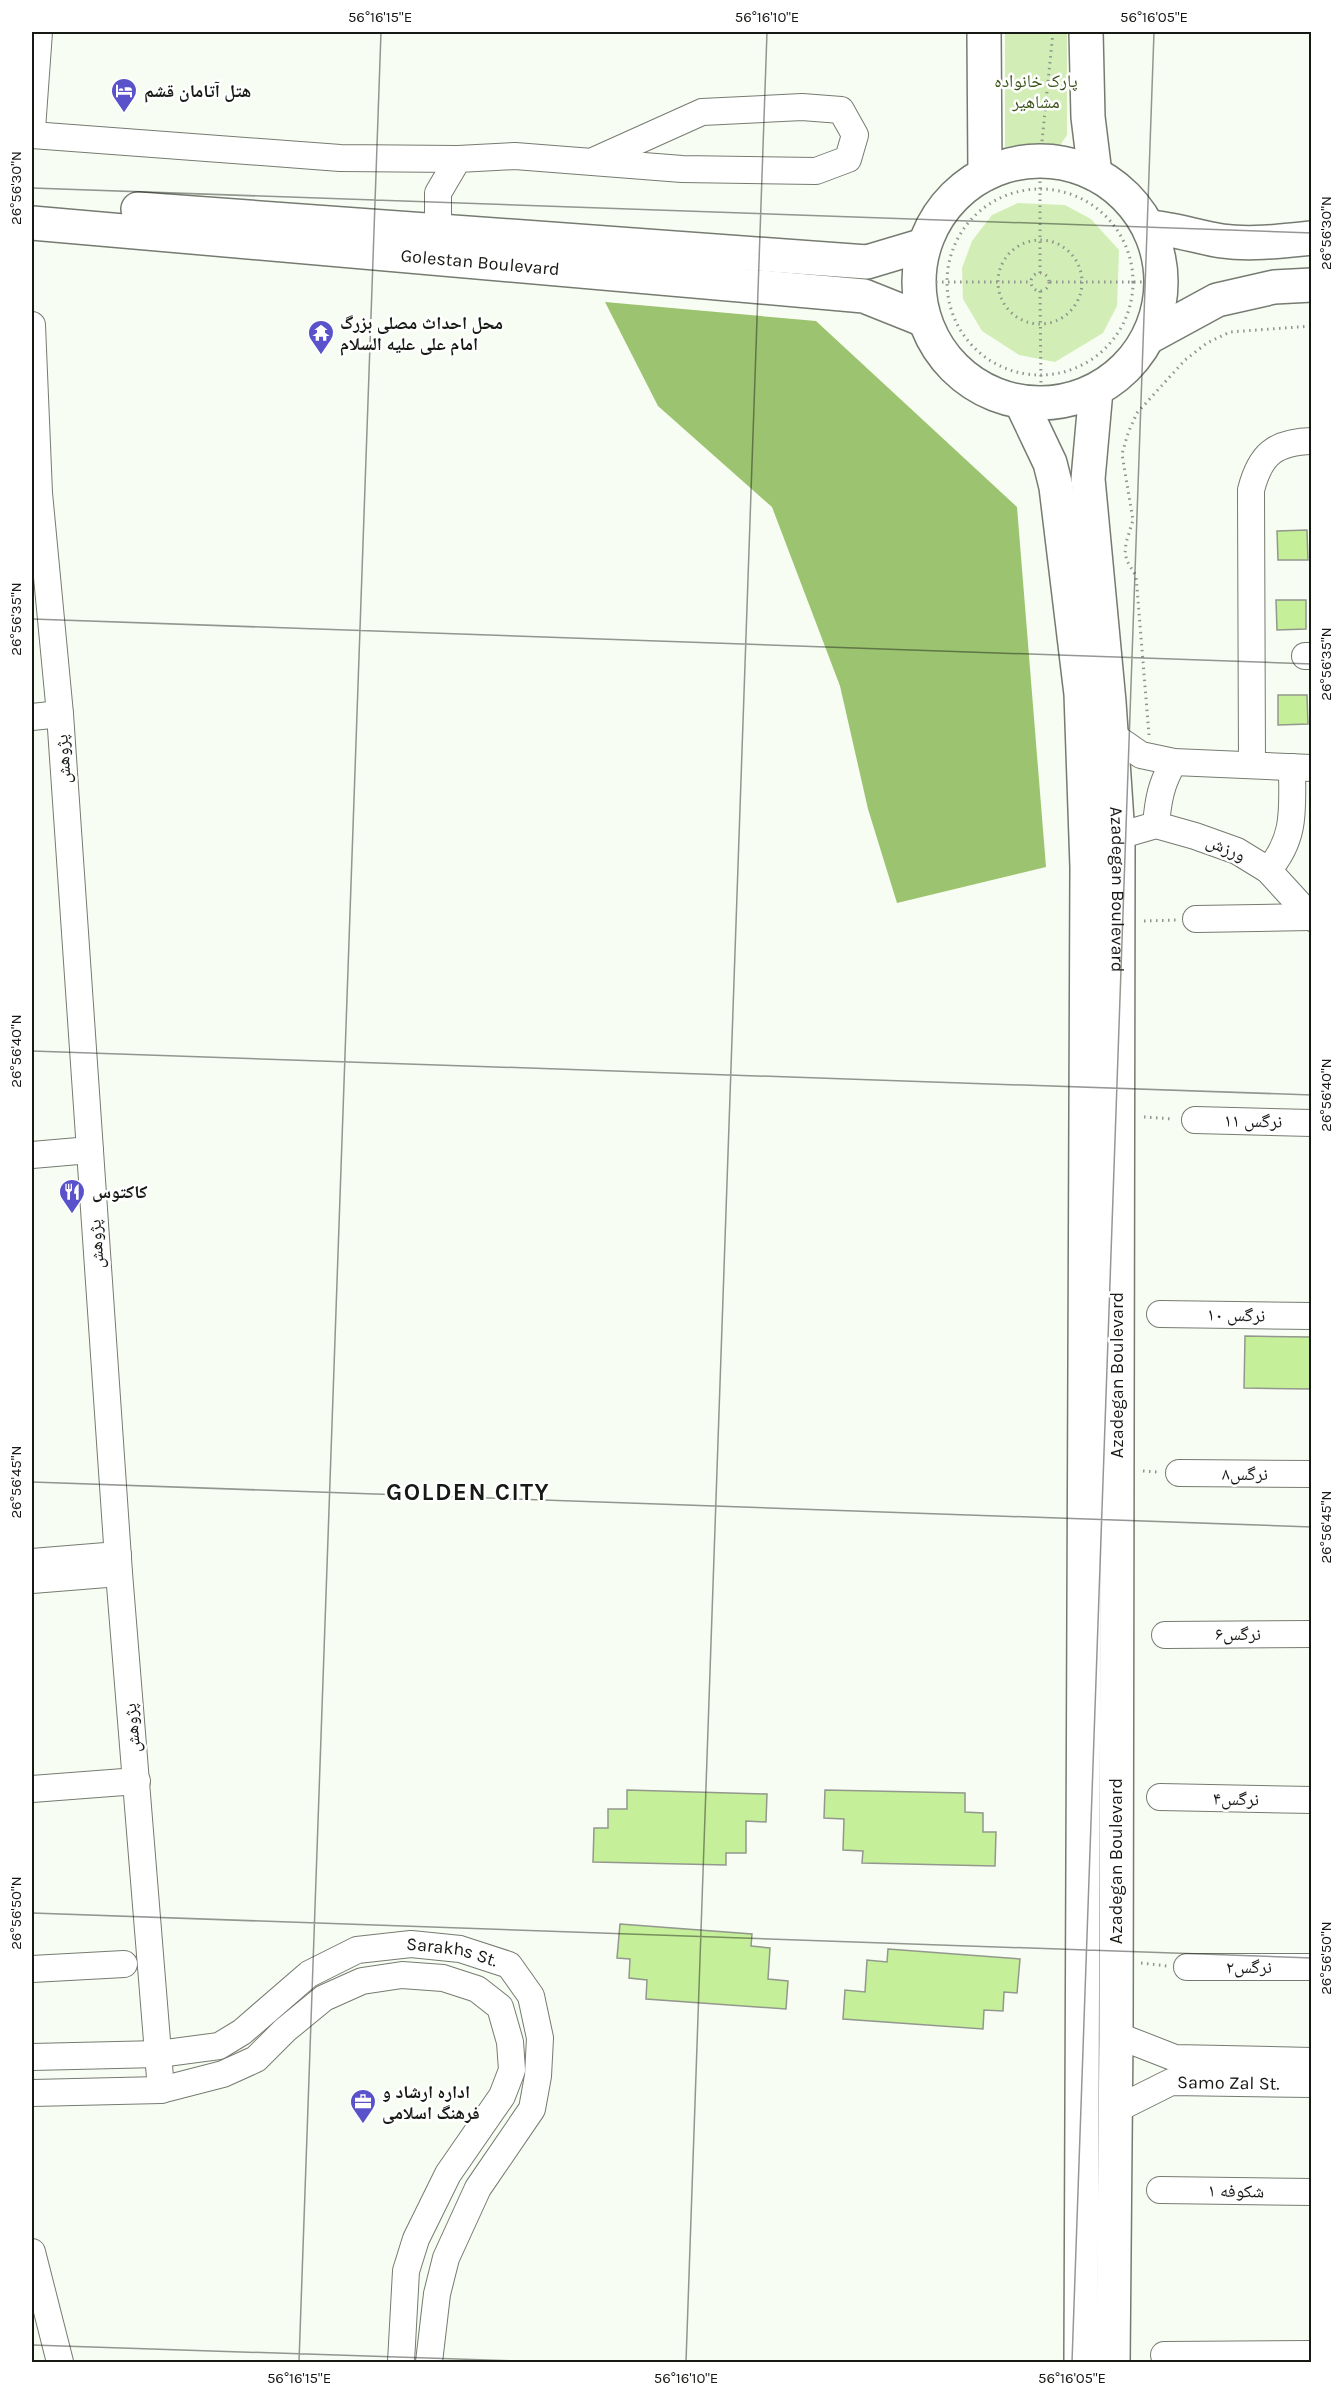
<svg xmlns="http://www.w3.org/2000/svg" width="1343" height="2394" font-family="Karla,'Noto Naskh Arabic',sans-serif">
<rect width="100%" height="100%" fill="#f7fdf2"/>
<g fill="#d2eeb6">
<path d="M1005 32H1067V135L1057 150 1005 151Z"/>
<path d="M1018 203 1065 205 1091 219 1119 250 1117 306 1103 333 1055 362 1019 355 982 331 963 299 962 268 972 241 992 215Z"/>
</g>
<path fill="#9cc36f" d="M605 302 816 321 1017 507 1046 867 897 903 868 809 840 686 772 507 658 406Z"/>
<g fill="#c6ef99" stroke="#93988e" stroke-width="1.5">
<path d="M1307 530 1308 560H1278L1277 531Z"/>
<path d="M1276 600H1306V629L1277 630Z"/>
<path d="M1278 695H1307L1308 724 1278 725Z"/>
<path d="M1245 1336 1311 1337V1389L1244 1388Z"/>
<path d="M627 1790 767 1794 766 1822 746 1821V1853H726V1865L593 1862 594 1828H608V1809H627Z"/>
<path d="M825 1790 965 1793V1812L983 1813V1832H996L995 1866 862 1863 863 1851 843 1850 844 1819 824 1818Z"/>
<path d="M620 1924 752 1934 751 1946 770 1948 768 1979 788 1981 786 2009 646 1999 647 1980 629 1978 630 1959 617 1958Z"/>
<path d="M888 1949 1020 1959 1017 1993 1004 1992 1003 2011 984 2010 983 2029 843 2019 845 1990 865 1992 867 1960 887 1962Z"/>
</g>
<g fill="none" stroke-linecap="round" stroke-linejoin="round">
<defs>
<g id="minor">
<path d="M32 129 39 32"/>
<path d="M32 135 340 158 458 159"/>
<path d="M438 231V193L458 159 515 156 682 169 816 171 848 159 855 135 841 110 802 107 702 112 593 161"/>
<path d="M32 325 39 493 60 714 119 1573 161 2090"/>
<path d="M1305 656H1312"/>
<path d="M32 717 60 714"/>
<path d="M1112 735 1141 755 1174 762 1312 768"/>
<path d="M1252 765 1251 490C1260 455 1274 442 1312 441"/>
<path d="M1156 825C1158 801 1161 783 1174 762"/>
<path d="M1118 836 1156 825 1195 836 1237 851 1268 870 1312 918"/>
<path d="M1268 870C1297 838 1292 806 1292 767"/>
<path d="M1196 919 1310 917"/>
<path d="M1195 1120 1312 1123"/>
<path d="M32 1155 90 1150"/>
<path d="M1160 1314 1312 1316"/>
<path d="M1179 1473 1312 1474"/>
<path d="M32 1562 118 1555"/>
<path d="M32 1580 119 1573"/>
<path d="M1165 1635 1312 1634"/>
<path d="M32 1789 137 1781"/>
<path d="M1160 1797 1312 1800"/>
<path d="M1187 1967H1312"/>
<path d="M32 1969 124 1964"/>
<path d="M1116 2035 1175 2058 1312 2061"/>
<path id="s1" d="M32 2057 159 2054 219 2046 242 2032 309 1974 357 1950 411 1944 460 1949 509 1965 531 1996 540 2038 538 2076 532 2109 478 2188 446 2258 437 2294 429 2362"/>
<path d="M32 2093 161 2090 223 2074 256 2059 285 2030 324 1998 362 1981 402 1975 443 1978 477 1989 500 2007 510 2042 512 2070 502 2096 448 2174 416 2239 406 2271 401 2362"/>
<path id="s2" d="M1115 2110 1171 2082 1312 2084"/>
<path d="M1160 2190 1312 2192"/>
<path d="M32 2252 60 2362"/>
<path d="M1164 2355 1312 2354"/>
</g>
<g id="major">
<path d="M984 32 985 174"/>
<path d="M1086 32 1088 117 1095 174"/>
<circle cx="1040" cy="282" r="121"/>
<path d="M138 209 867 262 924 245"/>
<path id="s3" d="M32 223 864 296 924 320"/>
<path d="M1149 227C1174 229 1197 237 1222 241 1251 245 1283 241 1312 238"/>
<path d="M1149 337 1217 300 1274 287 1312 285"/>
<path id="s4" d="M1096 390 1088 479 1109 702 1118 836 1116 2035 1113 2362"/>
<path d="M1021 402 1050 463 1056 487 1081 694 1087 867 1081 2362"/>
</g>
</defs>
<use href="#minor" stroke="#767b71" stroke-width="28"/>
<use href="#major" stroke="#767b71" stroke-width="36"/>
<g stroke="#90948c" stroke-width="3" stroke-dasharray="1.5 4.5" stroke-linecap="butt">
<circle cx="1040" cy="282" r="93"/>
<circle cx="1040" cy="282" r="42"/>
<circle cx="1040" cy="282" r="9"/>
<path d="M1040 273V161L1053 32"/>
<path d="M918 282H1031"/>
<path d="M1050 282H1162"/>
<path d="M1040 291 1041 387"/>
<path d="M1149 735 1136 576 1127 561 1125 553 1126 543 1133 520 1122 454 1128 433 1137 413 1185 360 1207 343 1230 332 1312 326"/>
<path d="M1144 921 1176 920"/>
<path d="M1144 1117 1173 1119"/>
<path d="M1143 1471 1157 1472"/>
<path d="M1141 1963 1167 1966"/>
</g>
<use href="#minor" stroke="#fff" stroke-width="26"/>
<use href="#major" stroke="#fff" stroke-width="33"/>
</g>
<path fill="none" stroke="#171915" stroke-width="1.5" stroke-opacity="0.45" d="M32 188 1312 233M32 619 1312 664M32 1051 1312 1095M32 1482 1312 1527M32 1913 1312 1958M32 2345 544 2362M299 2362 381 32M686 2362 767 32M1072 2362 1154 32"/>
<defs>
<symbol id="hotel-pin" viewBox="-11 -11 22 30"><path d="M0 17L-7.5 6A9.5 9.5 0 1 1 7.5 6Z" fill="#5952ca" stroke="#fff"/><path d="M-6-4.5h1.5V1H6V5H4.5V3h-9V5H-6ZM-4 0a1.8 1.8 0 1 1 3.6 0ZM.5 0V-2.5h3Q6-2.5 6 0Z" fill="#fff"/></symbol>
<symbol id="temple-pin" viewBox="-11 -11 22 30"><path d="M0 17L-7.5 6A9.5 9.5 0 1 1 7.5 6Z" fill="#5952ca" stroke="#fff"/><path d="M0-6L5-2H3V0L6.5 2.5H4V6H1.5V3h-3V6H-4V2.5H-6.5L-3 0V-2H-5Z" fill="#fff"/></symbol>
<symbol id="restaurant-pin" viewBox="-11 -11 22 30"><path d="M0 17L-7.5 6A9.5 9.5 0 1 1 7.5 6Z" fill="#5952ca" stroke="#fff"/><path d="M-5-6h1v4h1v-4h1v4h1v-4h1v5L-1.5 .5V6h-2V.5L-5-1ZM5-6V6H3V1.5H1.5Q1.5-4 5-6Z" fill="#fff"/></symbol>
<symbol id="office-pin" viewBox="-11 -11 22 30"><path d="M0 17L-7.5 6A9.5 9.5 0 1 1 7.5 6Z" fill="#5952ca" stroke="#fff"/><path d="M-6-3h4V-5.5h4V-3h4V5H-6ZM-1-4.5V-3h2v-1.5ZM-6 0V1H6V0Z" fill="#fff"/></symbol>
</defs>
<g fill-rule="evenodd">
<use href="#hotel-pin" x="109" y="76" width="30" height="40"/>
<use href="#temple-pin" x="306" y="318" width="30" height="40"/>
<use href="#restaurant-pin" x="57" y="1177" width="30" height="40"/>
<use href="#office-pin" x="348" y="2087" width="30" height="40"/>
</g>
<g text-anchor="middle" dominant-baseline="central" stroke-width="5" stroke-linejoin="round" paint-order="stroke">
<g font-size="18" fill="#3a5318" stroke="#fff">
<text x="1036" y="81">پارک خانواده<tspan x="1036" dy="21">مشاهیر</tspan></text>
</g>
<g font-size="18" font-weight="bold" fill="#171915" stroke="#fff" text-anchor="start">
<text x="144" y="91">هتل آتامان قشم</text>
<text x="340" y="323">محل احداث مصلی بزرگ<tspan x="340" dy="21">امام علی علیه السلام</tspan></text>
<text x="92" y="1192">کاکتوس</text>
<text x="382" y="2092">اداره ارشاد و<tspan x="382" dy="21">فرهنگ اسلامی</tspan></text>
</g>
<g font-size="18" fill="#171915" stroke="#fff">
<text stroke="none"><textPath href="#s3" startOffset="450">Golestan Boulevard</textPath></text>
<text transform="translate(63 759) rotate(-94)">پژوهش</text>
<text transform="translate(1226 848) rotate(23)">ورزش</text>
<text stroke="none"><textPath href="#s4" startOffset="501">Azadegan Boulevard</textPath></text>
<text transform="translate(1253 1121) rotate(1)">نرگس ۱۱</text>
<text transform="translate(96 1244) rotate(-94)">پژوهش</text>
<text transform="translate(1236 1315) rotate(1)">نرگس ۱۰</text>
<text transform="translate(1117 1375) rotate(-90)">Azadegan Boulevard</text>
<text x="1245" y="1474">نرگس۸</text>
<text x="1238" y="1634">نرگس۶</text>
<text transform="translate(132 1728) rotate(-95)">پژوهش</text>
<text transform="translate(1236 1799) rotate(1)">نرگس۴</text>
<text transform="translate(1116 1861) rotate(-90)">Azadegan Boulevard</text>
<text stroke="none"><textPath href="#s1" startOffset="453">Sarakhs St.</textPath></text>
<text x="1249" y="1967">نرگس۲</text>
<text stroke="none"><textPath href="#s2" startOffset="120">Samo Zal St.</textPath></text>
<text transform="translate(1236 2191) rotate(1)">شکوفه ۱</text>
</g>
<g font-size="24" font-weight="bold" letter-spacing="1.5" fill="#171915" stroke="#fff">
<text x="468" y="1492">GOLDEN CITY</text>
</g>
</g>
<rect width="1343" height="2394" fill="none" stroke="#ffffff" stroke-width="66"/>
<rect x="33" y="33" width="1277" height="2328" fill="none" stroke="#171915" stroke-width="2"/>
<g font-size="15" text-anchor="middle" fill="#171915">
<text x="380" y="22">56°16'15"E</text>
<text x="767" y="22">56°16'10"E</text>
<text x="1154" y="22">56°16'05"E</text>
<text transform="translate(16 188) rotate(-90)" y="5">26°56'30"N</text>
<text transform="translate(1326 233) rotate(-90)" y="5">26°56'30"N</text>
<text transform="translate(16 619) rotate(-90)" y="5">26°56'35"N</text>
<text transform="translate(1326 664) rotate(-90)" y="5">26°56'35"N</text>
<text transform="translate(16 1051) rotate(-90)" y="5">26°56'40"N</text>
<text transform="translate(1326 1095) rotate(-90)" y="5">26°56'40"N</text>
<text transform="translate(16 1482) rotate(-90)" y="5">26°56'45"N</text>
<text transform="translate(1326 1527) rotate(-90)" y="5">26°56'45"N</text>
<text transform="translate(16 1913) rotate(-90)" y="5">26°56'50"N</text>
<text transform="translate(1326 1958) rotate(-90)" y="5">26°56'50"N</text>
<text x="299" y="2383">56°16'15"E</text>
<text x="686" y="2383">56°16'10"E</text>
<text x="1072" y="2383">56°16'05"E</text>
</g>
</svg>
